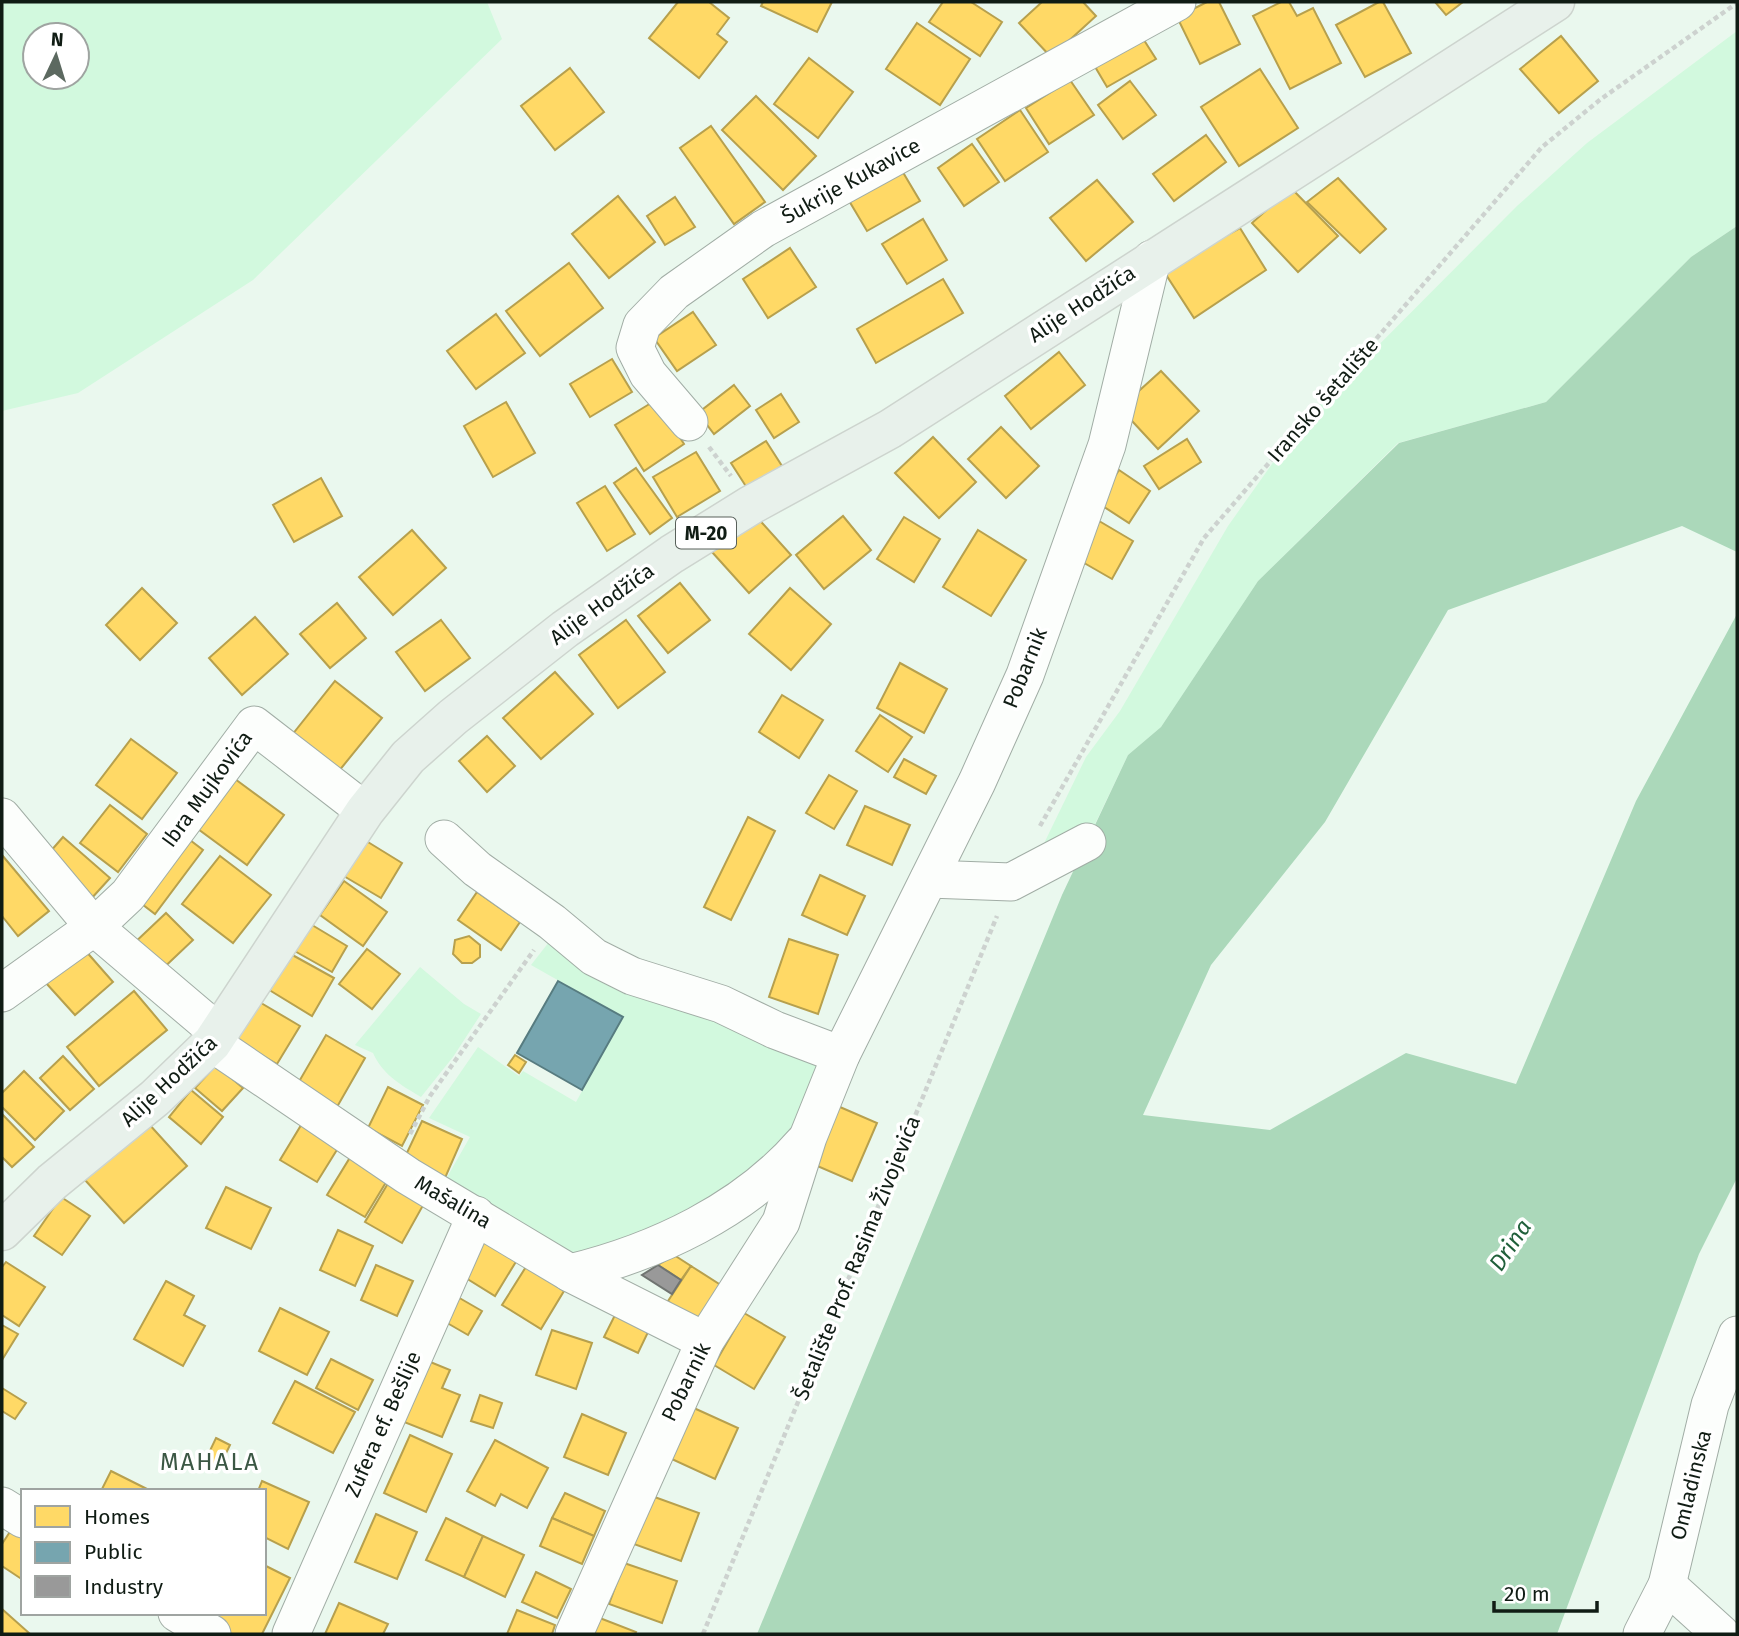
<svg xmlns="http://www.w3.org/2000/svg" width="1739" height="1636" font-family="'Fira Sans',sans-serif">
<rect width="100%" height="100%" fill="#eaf8ee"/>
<g fill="#d2f9de" fill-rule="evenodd">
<path d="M2 2H487L502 39 253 280 78 393 2 411ZM35 35H77V77H35Z"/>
<path d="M1737 31V226L1691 257 1546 402 1398 443 1258 581 1161 727 1128 755 1095 824 1072 847 1033 866 1086 757 1120 711 1228 526 1301 423 1517 206 1587 143Z"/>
<path d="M556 933 839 1060 776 1174 570 1273 438 1193 470 1137 429 1118 478 1047 519 1076 523 1071 576 1102 623 1017 531 965Z"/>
<path d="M420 967 464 1004 481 1014 453 1057 421 1097C401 1085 383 1075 373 1053L355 1045Z"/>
</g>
<path fill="#abd8ba" d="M1737 226V552L1682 526 1448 610 1325 822 1211 965 1143 1115 1270 1130 1406 1053 1516 1084 1636 801 1737 614V1178L1699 1254 1557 1634H757L1062 895 1128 755 1161 727 1258 581 1399 443 1546 402 1691 257Z"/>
<g fill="#ffd966" stroke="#b7a04d" stroke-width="2">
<path d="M678 2H709L729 18 717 34 727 42 699 78 649 38Z"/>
<path d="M763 2H832L817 32 761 6Z"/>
<path d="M943 2H971L1002 22 980 56 929 22Z"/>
<path d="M1042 2H1083L1096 16 1051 57 1019 23Z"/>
<path d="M1207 2H1219L1240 44 1200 64 1177 17Z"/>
<path d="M1281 2H1289L1297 16 1313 8 1341 63 1290 89 1253 16Z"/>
<path d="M1379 2H1383L1411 53 1365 77 1336 25Z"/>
<path d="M1435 2H1463L1446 15Z"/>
<path d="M917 23 970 59 940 105 886 69Z"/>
<path d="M1561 36 1598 81 1559 113 1520 69Z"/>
<path d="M1142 37 1156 59 1107 87 1094 65Z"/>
<path d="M809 58 853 92 818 138 774 104Z"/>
<path d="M570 68 604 112 555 150 521 106Z"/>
<path d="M1260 69 1298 128 1239 166 1201 107Z"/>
<path d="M1070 80 1094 115 1049 144 1026 108Z"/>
<path d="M1130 81 1156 115 1123 139 1098 105Z"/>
<path d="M756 96 816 156 783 190 722 130Z"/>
<path d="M1020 110 1048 152 1005 181 977 139Z"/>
<path d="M711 126 765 202 734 224 680 148Z"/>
<path d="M1206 135 1226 162 1174 201 1153 174Z"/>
<path d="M972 144 999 182 964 206 938 168Z"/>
<path d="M901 169 920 201 867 231 848 199Z"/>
<path d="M1338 178 1386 229 1360 253 1307 202Z"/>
<path d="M1097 180 1133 222 1086 261 1050 218Z"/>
<path d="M1291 188 1338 236 1298 272 1252 223Z"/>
<path d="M618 196 655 242 609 278 572 234Z"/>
<path d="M675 197 695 227 665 245 647 216Z"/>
<path d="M923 219 947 260 907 284 882 244Z"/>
<path d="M1240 228 1266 270 1194 318 1163 270Z"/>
<path d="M790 248 816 287 768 318 743 279Z"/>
<path d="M569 263 603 308 540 356 506 311Z"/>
<path d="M943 279 963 313 876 363 857 329Z"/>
<path d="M693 312 716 345 677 371 654 338Z"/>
<path d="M496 314 525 353 476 389 447 351Z"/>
<path d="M1059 352 1085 385 1031 429 1005 396Z"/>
<path d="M612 359 632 392 590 417 570 384Z"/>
<path d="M1161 371 1199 411 1158 449 1120 408Z"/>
<path d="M734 385 750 406 714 434 698 413Z"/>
<path d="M781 394 799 422 774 438 756 410Z"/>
<path d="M656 400 684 444 644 471 615 425Z"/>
<path d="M506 402 535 453 493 477 464 426Z"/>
<path d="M1001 427 1039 466 1006 498 968 459Z"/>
<path d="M933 437 976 482 939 518 895 473Z"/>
<path d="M1187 439 1201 462 1159 489 1144 466Z"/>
<path d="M766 441 782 466 747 488 731 463Z"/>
<path d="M696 452 720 491 677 517 653 477Z"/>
<path d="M636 468 672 518 650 534 614 483Z"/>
<path d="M1119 470 1150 491 1129 523 1098 503Z"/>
<path d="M321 478 342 516 294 542 273 505Z"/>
<path d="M605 486 635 534 607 551 577 503Z"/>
<path d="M754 514 791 555 749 593 712 552Z"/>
<path d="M843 516 871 550 824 589 796 555Z"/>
<path d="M904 517 940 539 914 582 877 559Z"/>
<path d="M1094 518 1133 541 1112 579 1072 556Z"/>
<path d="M412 530 446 568 393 615 359 577Z"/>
<path d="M978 530 1026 560 991 616 943 587Z"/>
<path d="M680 583 710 620 668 653 638 616Z"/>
<path d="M142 588 177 623 140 660 106 625Z"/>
<path d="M790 588 831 624 791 670 749 634Z"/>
<path d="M337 603 366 638 330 668 300 634Z"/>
<path d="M255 617 288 654 242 695 209 658Z"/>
<path d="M441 620 470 658 425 691 396 652Z"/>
<path d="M626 620 665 672 618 708 579 655Z"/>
<path d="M900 663 947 689 924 733 877 708Z"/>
<path d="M555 672 593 714 541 759 503 718Z"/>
<path d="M335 681 382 718 334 777 288 740Z"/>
<path d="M782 695 823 720 799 758 759 732Z"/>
<path d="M880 715 912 737 888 772 856 751Z"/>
<path d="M487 736 515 766 487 792 459 761Z"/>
<path d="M131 739 177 773 142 819 96 785Z"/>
<path d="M904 759 936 776 926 794 894 777Z"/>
<path d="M829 775 857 791 834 829 806 813Z"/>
<path d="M235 779 284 815 247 865 198 829Z"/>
<path d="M110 805 147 834 118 872 80 843Z"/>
<path d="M865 806 910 825 892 865 847 845Z"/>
<path d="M748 817 775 831 731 920 704 907Z"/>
<path d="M63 837 110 878 90 900 43 860Z"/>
<path d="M186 837 203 850 155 914 138 901Z"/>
<path d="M363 839 402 863 381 898 342 875Z"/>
<path d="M2 855 49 911 18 936 2 916Z"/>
<path d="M220 856 271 895 233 943 182 904Z"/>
<path d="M820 875 865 896 847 935 802 915Z"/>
<path d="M344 881 387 912 363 946 320 915Z"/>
<path d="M477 892 520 922 501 950 458 920Z"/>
<path d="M166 913 193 940 156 975 130 947Z"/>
<path d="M307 922 347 946 332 972 291 949Z"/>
<path d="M469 936 480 945V957L472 963H462L453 954 455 940Z"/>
<path d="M789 939 838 955 818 1014 769 997Z"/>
<path d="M84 949 113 982 75 1015 46 983Z"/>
<path d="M367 949 400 974 372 1009 339 984Z"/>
<path d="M287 952 334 978 312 1016 266 988Z"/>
<path d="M134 991 167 1030 99 1086 67 1047Z"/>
<path d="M256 1000 300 1026 277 1064 233 1039Z"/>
<path d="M326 1035 365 1058 337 1107 297 1085Z"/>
<path d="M515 1055 526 1062 519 1073 508 1065Z"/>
<path d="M63 1056 94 1089 70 1110 40 1078Z"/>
<path d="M216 1065 243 1088 222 1111 195 1088Z"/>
<path d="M24 1071 64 1111 35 1140 2 1107V1093Z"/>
<path d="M388 1087 423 1105 402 1146 368 1128Z"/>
<path d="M191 1090 223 1117 201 1144 169 1117Z"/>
<path d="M833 1104 877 1123 852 1181 808 1162Z"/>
<path d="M2 1114 34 1147 12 1167 2 1157Z"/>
<path d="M306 1117 343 1140 317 1182 280 1160Z"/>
<path d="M422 1121 462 1139 445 1178 404 1159Z"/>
<path d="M148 1123 187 1166 124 1223 85 1180Z"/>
<path d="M354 1151 391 1174 365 1217 327 1195Z"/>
<path d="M390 1180 426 1200 402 1243 365 1222Z"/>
<path d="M226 1187 271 1208 251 1249 206 1228Z"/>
<path d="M61 1197 90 1216 62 1255 34 1236Z"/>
<path d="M338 1230 373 1246 355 1286 320 1270Z"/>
<path d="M483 1240 517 1260 495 1296 461 1275Z"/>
<path d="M674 1255 691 1266 681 1280 658 1265Z"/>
<path d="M6 1262 45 1287 19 1326 2 1315V1267Z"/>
<path d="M529 1262 567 1286 541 1329 502 1305Z"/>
<path d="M376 1265 413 1281 397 1316 361 1300Z"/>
<path d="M691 1266 727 1289 701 1330 668 1301Z"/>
<path d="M166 1281 194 1296 184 1315 205 1326 183 1366 134 1339Z"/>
<path d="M456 1296 482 1311 468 1335 442 1320Z"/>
<path d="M280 1308 329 1332 307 1375 259 1351Z"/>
<path d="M617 1311 650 1328 638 1353 604 1337Z"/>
<path d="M744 1313 785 1337 754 1389 714 1365Z"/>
<path d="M2 1325 18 1334 2 1360Z"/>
<path d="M552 1330 592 1343 576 1389 536 1375Z"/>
<path d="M331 1359 373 1380 358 1410 316 1388Z"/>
<path d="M423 1359 450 1370 442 1388 460 1395 442 1437 399 1420Z"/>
<path d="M295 1381 355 1412 333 1453 273 1423Z"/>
<path d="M2 1388 26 1403 15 1419 2 1411Z"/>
<path d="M480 1395 502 1403 493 1428 471 1421Z"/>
<path d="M685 1404 738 1428 715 1479 663 1455Z"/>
<path d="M582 1414 626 1433 608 1475 564 1457Z"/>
<path d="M410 1435 452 1454 426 1512 384 1493Z"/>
<path d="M216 1438 230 1445 219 1468 205 1461Z"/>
<path d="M495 1440 548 1468 527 1508 501 1494 495 1506 467 1491Z"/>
<path d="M111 1471 151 1491H101Z"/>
<path d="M262 1481 309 1502 288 1549 264 1537V1491H258Z"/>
<path d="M565 1493 605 1511 594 1536 552 1518Z"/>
<path d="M649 1495 699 1513 681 1561 631 1543Z"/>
<path d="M376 1514 417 1532 397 1579 355 1562Z"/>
<path d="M446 1518 483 1536 464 1577 426 1560Z"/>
<path d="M552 1518 594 1536 582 1564 540 1546Z"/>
<path d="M13 1527 23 1533V1580L2 1566V1544Z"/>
<path d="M483 1536 524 1555 505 1597 464 1577Z"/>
<path d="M624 1563 677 1581 662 1623 609 1604Z"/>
<path d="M264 1565 290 1578 262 1634H230L209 1624 214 1613H264Z"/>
<path d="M536 1572 571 1589 557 1618 522 1602Z"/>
<path d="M339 1603 388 1624 383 1634H325Z"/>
<path d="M2 1609 29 1633 27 1634H2Z"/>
<path d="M517 1610 555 1625 552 1634H507Z"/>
<path d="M592 1615 636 1632 635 1634H585Z"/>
</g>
<path fill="#76a5af" stroke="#577c80" stroke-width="2" d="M558 981 623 1017 582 1090 517 1053Z"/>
<path fill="#999" stroke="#707471" stroke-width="2" d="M658 1265 681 1280 672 1294 642 1275Z"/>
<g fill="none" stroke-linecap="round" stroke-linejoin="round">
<defs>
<g id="minor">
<path d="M689 422 648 374 635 348 642 325 674 292 763 229 1177 2"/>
<path d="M2 817 94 927 220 1034"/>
<path d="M444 839 477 869 552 922 594 957 632 976 721 1004 775 1030 841 1055"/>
<path d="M929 879 1011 882 1087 842"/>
<path d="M2 993 94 927 128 895 254 725 365 811"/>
<path d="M212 1043 408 1176 570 1273 705 1341"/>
<path d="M570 1273C656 1252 744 1211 803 1143"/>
<path d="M2 1506 23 1519"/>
<path d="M1667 1585 1721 1634"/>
<path d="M177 1613 212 1634"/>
<path d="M291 1634 476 1215"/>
<path d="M574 1634 705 1341 781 1222 808 1137 841 1055 977 782 1025 675 1107 445 1152 259"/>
<path d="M1642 1634 1667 1585 1710 1405 1737 1335"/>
</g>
<path id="major" d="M2 1231 52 1182 155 1098 212 1043 365 811 408 757 453 717 565 629 672 554 751 505 890 429 1555 2"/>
</defs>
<use href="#minor" stroke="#a1ada5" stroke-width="39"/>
<use href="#major" stroke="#cdd4ce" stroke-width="41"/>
<g stroke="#cdd2cf" stroke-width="4.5" stroke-dasharray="5 3.5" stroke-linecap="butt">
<path d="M709 447 731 476"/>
<path d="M1040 826 1204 538 1542 147 1601 99 1737 3"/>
<path d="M410 1134 430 1096 534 950"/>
<path d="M703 1634 997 916"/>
</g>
<use href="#minor" stroke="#fcfefc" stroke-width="37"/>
<use href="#major" stroke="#e8f1eb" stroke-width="38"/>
</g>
<g text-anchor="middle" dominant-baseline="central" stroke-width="7" stroke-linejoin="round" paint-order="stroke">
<rect fill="#fff" stroke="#58605a" stroke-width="2" x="676" y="517.5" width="60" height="31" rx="5"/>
<g font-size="19" font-weight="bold" fill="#101c14">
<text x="706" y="533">M-20</text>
</g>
<g font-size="21" fill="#101c14" stroke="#fff">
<text transform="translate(851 181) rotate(-29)">Šukrije Kukavice</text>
<text transform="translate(1082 304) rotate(-33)">Alije Hodžića</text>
<text transform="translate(1323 400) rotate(-49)">Iransko šetalište</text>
<text transform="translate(602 604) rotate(-36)">Alije Hodžića</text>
<text transform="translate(1025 668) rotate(-68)">Pobarnik</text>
<text transform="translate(207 789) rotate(-54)">Ibra Mujkovića</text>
<text transform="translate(169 1081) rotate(-43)">Alije Hodžića</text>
<text transform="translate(453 1202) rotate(30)">Mašalina</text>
<text transform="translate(857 1258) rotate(-68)">Šetalište Prof. Rasima Živojevića</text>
<text transform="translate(686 1382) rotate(-64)">Pobarnik</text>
<text transform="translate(383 1424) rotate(-66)">Zufera ef. Bešlije</text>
<text transform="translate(1691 1485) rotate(-76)">Omladinska</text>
</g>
<g font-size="23" font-style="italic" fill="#1f5f3a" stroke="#fff">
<text transform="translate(1510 1245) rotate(-56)">Drina</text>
</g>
<g font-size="24" letter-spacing="2" fill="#3b5744" stroke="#fff">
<text x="210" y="1462">MAHALA</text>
</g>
</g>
<rect width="1739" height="1636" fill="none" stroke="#101c14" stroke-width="7"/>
<rect x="21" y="1489" width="245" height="126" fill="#ffffff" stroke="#9fa4a1" stroke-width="2"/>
<rect x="35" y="1506" width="35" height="21" fill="#ffd966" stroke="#9fa4a1" stroke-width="2"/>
<text x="84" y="1524" font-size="21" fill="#101c14">Homes</text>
<rect x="35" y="1542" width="35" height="21" fill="#76a5af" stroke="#9fa4a1" stroke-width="2"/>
<text x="84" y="1559" font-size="21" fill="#101c14">Public</text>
<rect x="35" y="1576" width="35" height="21" fill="#999999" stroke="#9fa4a1" stroke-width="2"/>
<text x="84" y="1594" font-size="21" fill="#101c14">Industry</text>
<g transform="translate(56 56) rotate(4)"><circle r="33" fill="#ffffff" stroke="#9fa4a1" stroke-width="2"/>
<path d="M0-5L12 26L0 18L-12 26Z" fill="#5c6960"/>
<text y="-10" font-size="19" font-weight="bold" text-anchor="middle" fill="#101c14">N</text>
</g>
<path d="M1494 1601v10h103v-10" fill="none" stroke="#101c14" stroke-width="3.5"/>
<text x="1504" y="1601" font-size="21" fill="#101c14" stroke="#ffffff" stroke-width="5" paint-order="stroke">20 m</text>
</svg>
